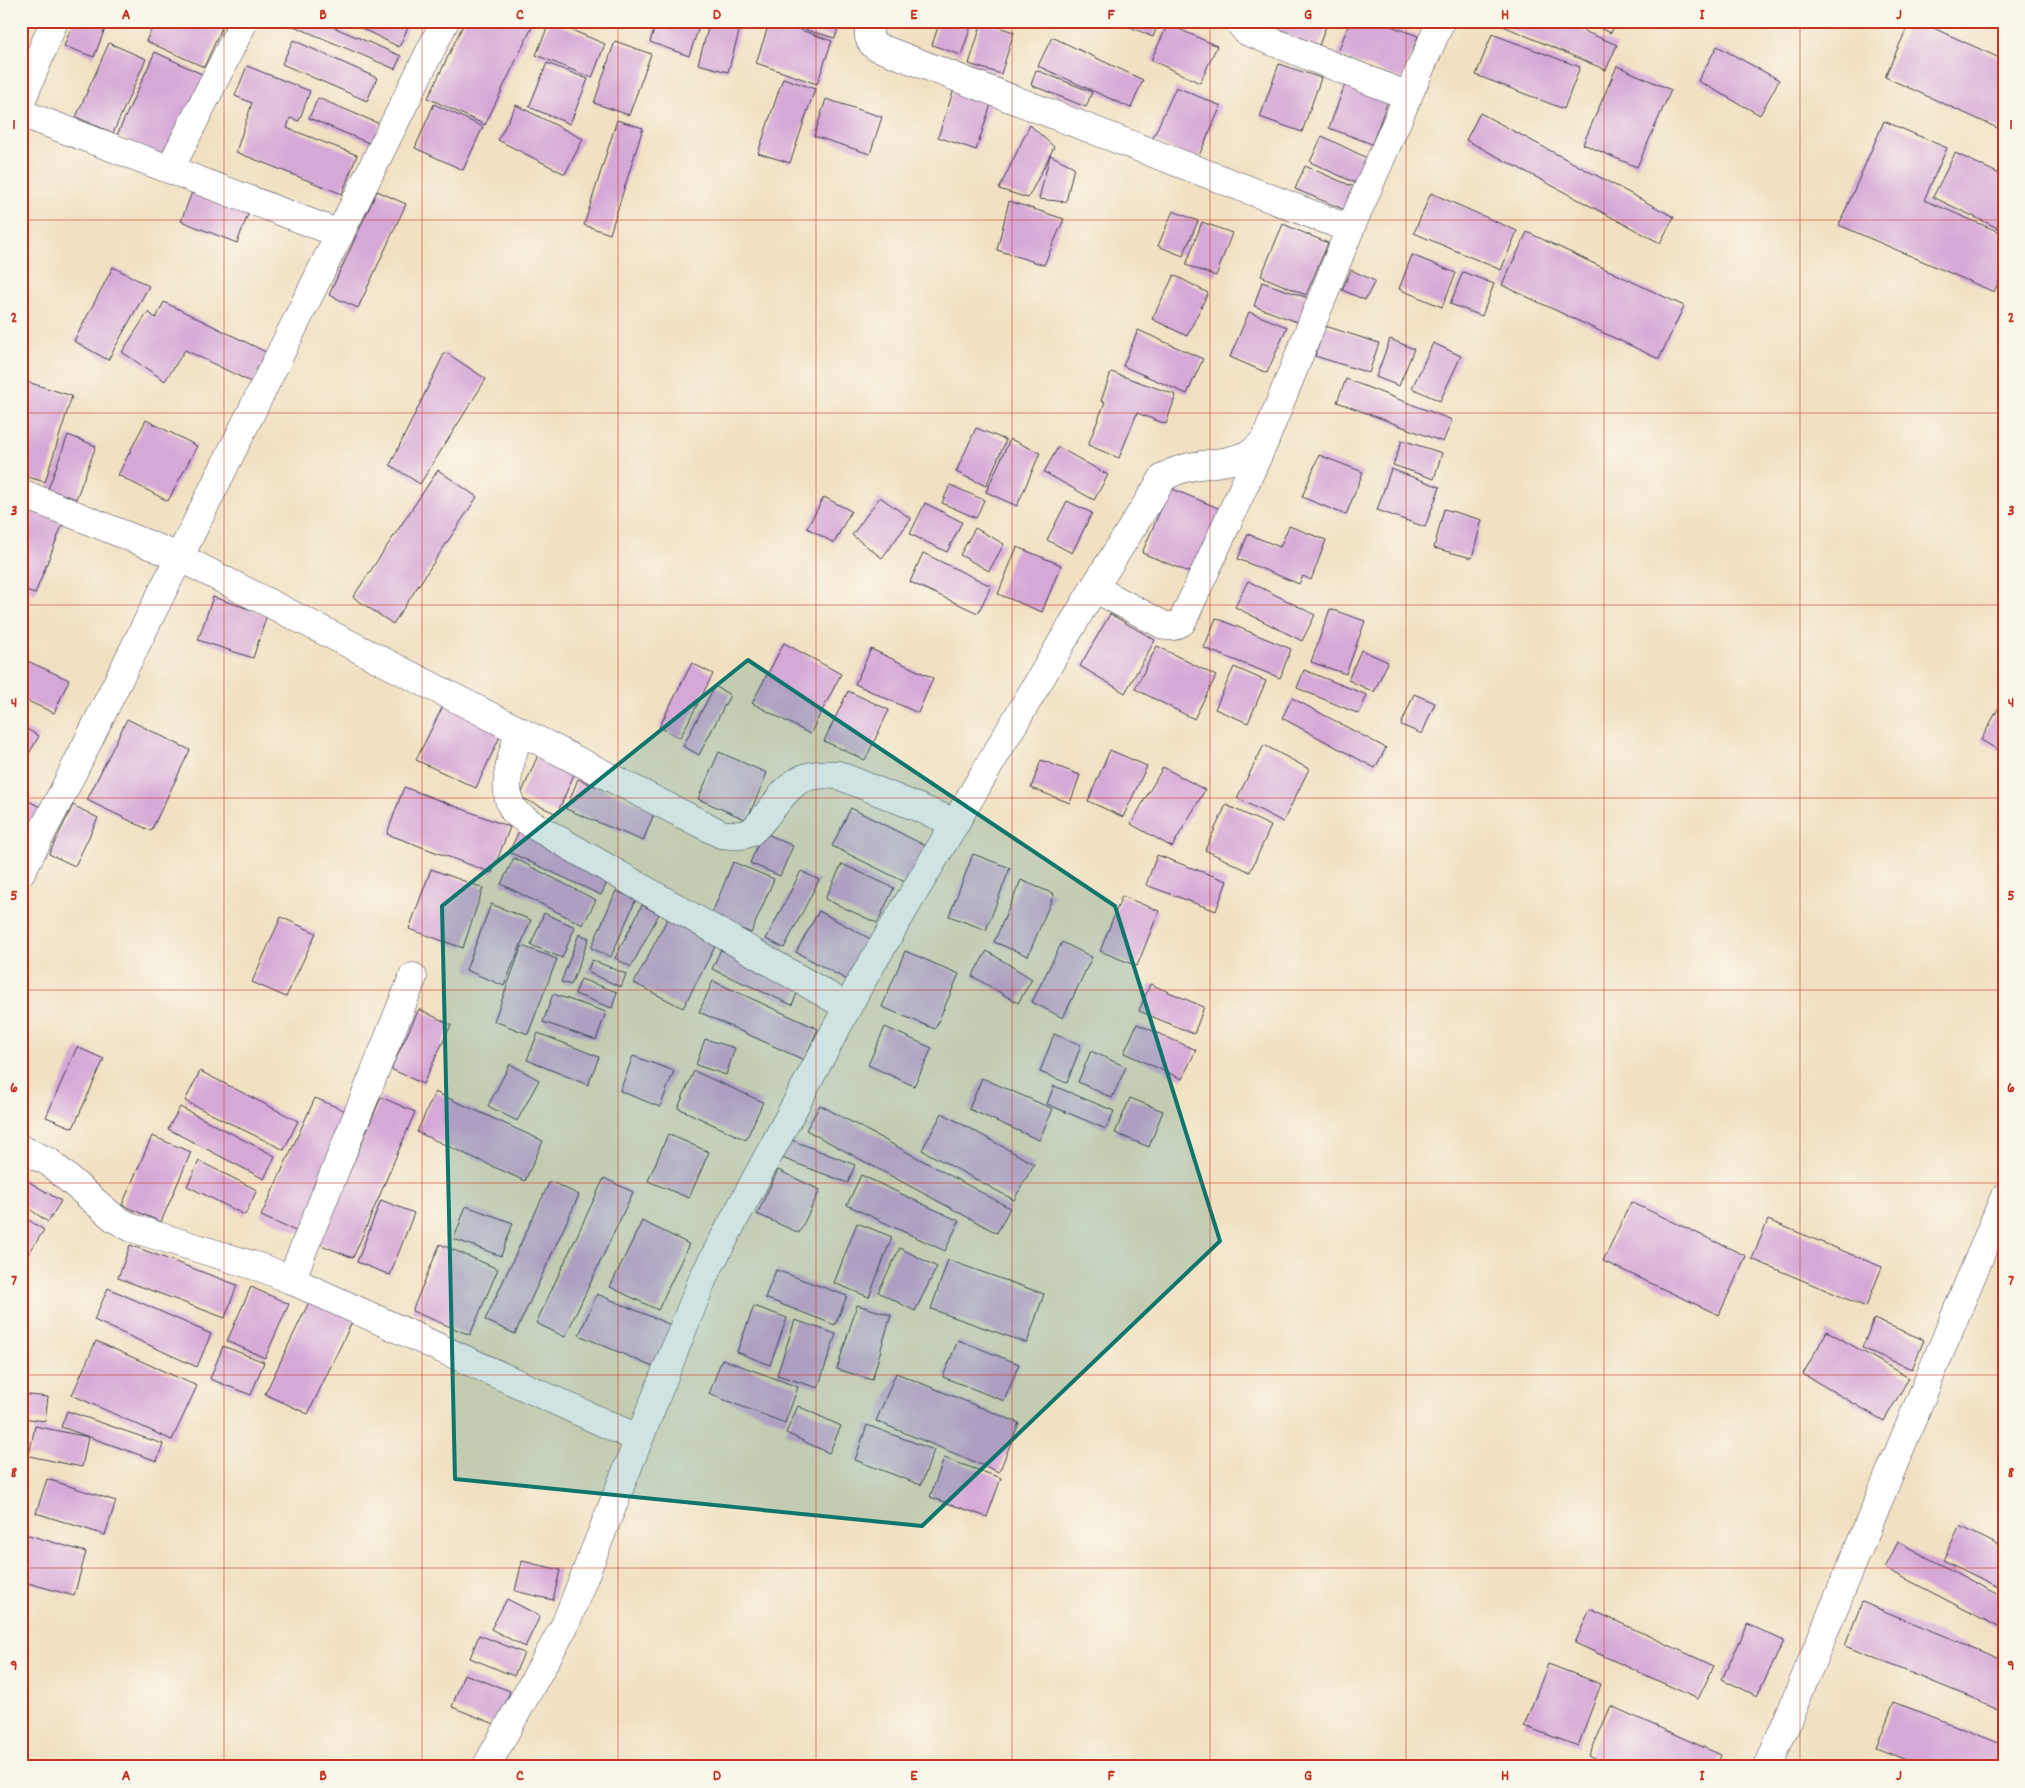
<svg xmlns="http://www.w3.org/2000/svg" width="2025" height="1788" font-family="Dekko,sans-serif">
<rect width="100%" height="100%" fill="#fbf7ec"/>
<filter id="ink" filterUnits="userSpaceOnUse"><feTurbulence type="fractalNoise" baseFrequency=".02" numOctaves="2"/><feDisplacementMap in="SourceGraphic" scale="10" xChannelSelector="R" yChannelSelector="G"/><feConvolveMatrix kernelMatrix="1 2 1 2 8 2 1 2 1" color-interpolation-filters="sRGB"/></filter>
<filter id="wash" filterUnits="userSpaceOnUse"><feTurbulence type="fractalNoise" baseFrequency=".0096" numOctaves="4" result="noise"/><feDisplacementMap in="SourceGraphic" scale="20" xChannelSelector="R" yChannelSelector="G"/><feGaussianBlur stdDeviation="1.12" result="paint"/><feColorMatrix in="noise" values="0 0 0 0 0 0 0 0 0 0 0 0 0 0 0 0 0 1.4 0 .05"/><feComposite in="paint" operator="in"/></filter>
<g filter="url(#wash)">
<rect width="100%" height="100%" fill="#f1e0c1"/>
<g id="blocks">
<g fill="#d6a8d7">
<path d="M74 21H108L94 57 64 46Z"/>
<path d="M156 21H221L224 23 204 67 146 41Z"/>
<path d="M282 21H319L401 56 395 69Z"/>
<path d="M360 21H411L399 47 357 26Z"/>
<path d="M465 21H535L485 125 428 98Z"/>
<path d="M550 21 605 44 592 78 536 55Z"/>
<path d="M657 21H701L689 56 650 42Z"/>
<path d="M710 21H742L728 72 698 64Z"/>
<path d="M770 21H775L832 41 817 84 756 63Z"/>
<path d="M809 21H840L835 38 806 30Z"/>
<path d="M940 21H973L961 55 932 45Z"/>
<path d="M1128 21H1159L1153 37 1126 25Z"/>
<path d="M1265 21H1328L1318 48 1263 26Z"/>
<path d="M1350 21H1377L1418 36 1402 79 1337 55Z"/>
<path d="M1496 21H1560L1617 45 1606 70 1496 23Z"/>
<path d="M1584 21H1616L1611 33Z"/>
<path d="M1910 21H1918L2004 60V131L1885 77Z"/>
<path d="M982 22 1014 32 1001 74 969 64Z"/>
<path d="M1168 24 1217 46 1200 83 1151 60Z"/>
<path d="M1492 34 1580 67 1564 109 1476 75Z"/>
<path d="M1052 37 1143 80 1131 108 1038 66Z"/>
<path d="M293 40 377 78 367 101 282 64Z"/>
<path d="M615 41 651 54 629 115 594 103Z"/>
<path d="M109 43 146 59 113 133 76 117Z"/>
<path d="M1717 46 1779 80 1760 115 1698 81Z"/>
<path d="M155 52 206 76 167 158 117 135Z"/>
<path d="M547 63 588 79 570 124 529 107Z"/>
<path d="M1279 64 1321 78 1302 132 1260 117Z"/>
<path d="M247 66 310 91 299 121 290 118 287 128 357 155 342 194 236 152 252 103 235 96Z"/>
<path d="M1617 66 1671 90 1637 167 1583 144Z"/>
<path d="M1036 70 1092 92 1086 107 1031 85Z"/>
<path d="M783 78 815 89 790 163 758 153Z"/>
<path d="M957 80 995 92 976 150 938 137Z"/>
<path d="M1346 82 1389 98 1372 144 1329 128Z"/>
<path d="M1176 87 1221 106 1197 160 1152 140Z"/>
<path d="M318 98 380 124 371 144 309 118Z"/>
<path d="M826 99 882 117 870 154 814 136Z"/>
<path d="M434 104 483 127 463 170 415 148Z"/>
<path d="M516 105 583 139 565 174 498 140Z"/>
<path d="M1480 113 1674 217 1660 243 1466 140Z"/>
<path d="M617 120 643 128 610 234 584 225Z"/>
<path d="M1884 121 1947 148 1924 200 2004 234V270L1994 292 1839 225Z"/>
<path d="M1030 125 1054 147 1050 155 1074 167 1066 202 1039 199 1050 155 1028 198 999 189Z"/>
<path d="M1322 136 1371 160 1360 185 1310 162Z"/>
<path d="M1955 153 2004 176V231L1933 197Z"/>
<path d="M1305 166 1354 187 1345 210 1295 189Z"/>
<path d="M194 187 250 209 237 243 181 221Z"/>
<path d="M377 191 406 204 358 308 329 295Z"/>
<path d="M1431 193 1517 231 1501 270 1414 233Z"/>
<path d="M1009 201 1064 219 1044 265 997 250Z"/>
<path d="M1173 211 1198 221 1183 256 1158 246Z"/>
<path d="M1202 222 1232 233 1216 276 1186 265Z"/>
<path d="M1283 224 1328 243 1306 295 1261 276Z"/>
<path d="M1527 232 1684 306 1659 359 1502 285Z"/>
<path d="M1412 255 1456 273 1442 307 1399 289Z"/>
<path d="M113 267 149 286 108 360 74 341Z"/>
<path d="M1351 270 1375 281 1365 300 1342 290Z"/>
<path d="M1463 272 1494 284 1482 316 1450 304Z"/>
<path d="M1174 275 1208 293 1187 336 1152 319Z"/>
<path d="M1262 282 1314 300 1305 325 1254 306Z"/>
<path d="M164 302 268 353 253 383 185 350 165 381 122 352 148 312 156 318Z"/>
<path d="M1249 312 1287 327 1267 373 1230 357Z"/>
<path d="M1325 326 1379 343 1369 373 1315 356Z"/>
<path d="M1138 330 1203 359 1187 394 1123 366Z"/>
<path d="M1390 339 1414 349 1399 386 1376 377Z"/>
<path d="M1433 343 1461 356 1440 401 1412 388Z"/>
<path d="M445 352 486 379 420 484 390 465Z"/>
<path d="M1111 372 1176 395 1166 424 1137 413 1119 458 1088 445 1105 402 1101 401Z"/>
<path d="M1346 379 1452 420 1443 442 1337 402Z"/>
<path d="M21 380 72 396 45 482 21 475Z"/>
<path d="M146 420 197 446 168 501 118 475Z"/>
<path d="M976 428 1006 440 986 486 956 472Z"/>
<path d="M68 435 96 446 76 499 48 489Z"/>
<path d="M1010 439 1040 453 1017 506 986 492Z"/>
<path d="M1402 440 1442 453 1434 479 1393 465Z"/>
<path d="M1058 447 1108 475 1094 500 1044 472Z"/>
<path d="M1319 455 1363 472 1346 515 1302 497Z"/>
<path d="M1391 469 1440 487 1425 527 1377 510Z"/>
<path d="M438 470 477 497 393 624 353 597Z"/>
<path d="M950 485 984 500 976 518 942 503Z"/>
<path d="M1170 488 1223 510 1196 575 1142 553Z"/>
<path d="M824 497 851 511 834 543 807 528Z"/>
<path d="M880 497 911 519 882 558 852 535Z"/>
<path d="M1067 501 1092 513 1072 553 1047 540Z"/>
<path d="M925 503 962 522 947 552 910 534Z"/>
<path d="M21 507 63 523 35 594 21 589Z"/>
<path d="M1444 509 1482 520 1472 558 1434 548Z"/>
<path d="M1289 526 1326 540 1311 580 1303 576 1299 584 1238 559 1248 534 1280 547Z"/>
<path d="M975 528 1004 544 989 571 960 555Z"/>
<path d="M1017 547 1061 565 1042 612 998 594Z"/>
<path d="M923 553 991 586 978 613 910 582Z"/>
<path d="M1248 581 1315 615 1302 641 1235 607Z"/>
<path d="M213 597 267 615 253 658 198 640Z"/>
<path d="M1330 609 1365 621 1346 674 1311 662Z"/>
<path d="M1110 614 1155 640 1125 693 1080 666Z"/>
<path d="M1216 618 1291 649 1280 678 1204 648Z"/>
<path d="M784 643 841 674 810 734 752 703Z"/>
<path d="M1157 646 1216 676 1194 719 1135 689Z"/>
<path d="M871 649 933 678 918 713 855 684Z"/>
<path d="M1361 650 1388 662 1374 692 1348 680Z"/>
<path d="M21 658 69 680 54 713 21 698Z"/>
<path d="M692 663 713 674 680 738 659 727Z"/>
<path d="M1234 667 1266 681 1248 723 1215 709Z"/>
<path d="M1304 670 1367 695 1359 714 1297 688Z"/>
<path d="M715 686 730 695 699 755 683 746Z"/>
<path d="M848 691 889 710 865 760 824 741Z"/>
<path d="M1414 694 1435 703 1422 734 1401 725Z"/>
<path d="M1292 698 1386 748 1375 768 1282 718Z"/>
<path d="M2004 698V753L1981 740Z"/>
<path d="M445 702 503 730 476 788 416 760Z"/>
<path d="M127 719 190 750 151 831 87 800Z"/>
<path d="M21 726 39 736 21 768Z"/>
<path d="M1264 745 1309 769 1283 822 1237 798Z"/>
<path d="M1110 750 1147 766 1123 817 1088 801Z"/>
<path d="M719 752 767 773 747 820 698 799Z"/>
<path d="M538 755 575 772 557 814 520 797Z"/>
<path d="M1041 760 1080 775 1070 803 1031 788Z"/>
<path d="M1163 767 1205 790 1172 847 1131 824Z"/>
<path d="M578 779 655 811 643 841 566 809Z"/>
<path d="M404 787 510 827 492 873 387 834Z"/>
<path d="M21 797 44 809 21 845Z"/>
<path d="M73 805 98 818 75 866 49 854Z"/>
<path d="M1226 805 1271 826 1250 872 1205 850Z"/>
<path d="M851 808 926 846 907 883 832 846Z"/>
<path d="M519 831 611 874 601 895 509 852Z"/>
<path d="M763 832 793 846 780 876 750 863Z"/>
<path d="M973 854 1010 868 986 930 949 916Z"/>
<path d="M1157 855 1227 881 1216 911 1146 885Z"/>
<path d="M514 858 596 900 583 925 501 884Z"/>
<path d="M733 862 774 879 751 933 711 916Z"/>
<path d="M842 864 894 888 877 923 825 899Z"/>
<path d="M431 869 483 888 463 948 409 929Z"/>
<path d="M801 871 819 880 784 948 766 939Z"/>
<path d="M1021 880 1054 894 1028 956 994 942Z"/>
<path d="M616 891 636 899 611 957 591 948Z"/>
<path d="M1122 896 1159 911 1137 966 1100 951Z"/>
<path d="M491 904 531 920 504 986 466 970Z"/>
<path d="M642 905 659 914 631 967 615 958Z"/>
<path d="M819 911 874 941 851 982 796 952Z"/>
<path d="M671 912 720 937 683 1008 634 983Z"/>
<path d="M544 913 575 927 562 958 531 945Z"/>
<path d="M281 917 316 933 286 997 252 982Z"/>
<path d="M579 934 589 938 571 985 561 982Z"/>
<path d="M1062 942 1092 957 1063 1018 1032 1002Z"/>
<path d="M522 946 557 959 528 1034 494 1021Z"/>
<path d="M722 947 802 983 792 1005 712 969Z"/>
<path d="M905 951 959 974 935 1029 882 1007Z"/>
<path d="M987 951 1032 979 1018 1003 972 976Z"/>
<path d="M592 960 626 974 621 987 587 972Z"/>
<path d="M581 979 617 992 612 1008 575 994Z"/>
<path d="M713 981 818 1029 804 1060 699 1012Z"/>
<path d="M1150 984 1204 1007 1194 1034 1139 1011Z"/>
<path d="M553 994 606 1012 596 1040 543 1022Z"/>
<path d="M419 1009 451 1025 423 1084 391 1069Z"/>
<path d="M1137 1024 1196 1050 1182 1079 1124 1053Z"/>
<path d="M885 1027 932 1048 914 1086 868 1065Z"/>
<path d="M538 1033 599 1057 588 1085 527 1060Z"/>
<path d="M1054 1034 1081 1045 1067 1083 1040 1072Z"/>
<path d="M705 1039 735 1048 726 1075 696 1065Z"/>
<path d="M77 1047 104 1059 73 1128 46 1117Z"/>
<path d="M1091 1051 1126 1067 1112 1098 1078 1082Z"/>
<path d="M633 1056 674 1071 660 1107 620 1091Z"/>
<path d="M510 1064 539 1080 517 1121 488 1106Z"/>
<path d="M200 1071 298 1121 284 1150 185 1101Z"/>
<path d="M694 1071 763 1102 746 1140 678 1108Z"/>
<path d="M982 1078 1053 1109 1039 1140 969 1109Z"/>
<path d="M1054 1086 1114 1111 1106 1129 1047 1104Z"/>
<path d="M435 1092 543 1141 525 1181 417 1132Z"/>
<path d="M381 1097 415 1112 353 1258 319 1244Z"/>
<path d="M315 1098 353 1114 300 1233 261 1216Z"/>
<path d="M1130 1098 1163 1111 1149 1147 1115 1133Z"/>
<path d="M820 1105 1010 1208 997 1233 806 1130Z"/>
<path d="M180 1107 275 1156 264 1179 168 1129Z"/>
<path d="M942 1113 1034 1164 1014 1200 922 1150Z"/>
<path d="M668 1134 709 1152 689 1198 648 1181Z"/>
<path d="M152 1136 191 1152 161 1222 122 1205Z"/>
<path d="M789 1139 855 1165 848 1183 782 1158Z"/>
<path d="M199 1161 257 1190 245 1215 187 1186Z"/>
<path d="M778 1170 820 1190 799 1233 757 1214Z"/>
<path d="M861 1175 959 1221 945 1251 847 1205Z"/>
<path d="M21 1177 61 1201 48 1222 21 1203Z"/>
<path d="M604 1178 633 1192 565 1337 536 1323Z"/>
<path d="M550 1181 579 1195 515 1334 485 1320Z"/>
<path d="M381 1200 414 1213 390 1275 357 1262Z"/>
<path d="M1631 1202 1746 1256 1719 1315 1603 1261Z"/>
<path d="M466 1206 513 1223 501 1256 454 1239Z"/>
<path d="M21 1215 44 1230 29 1253 21 1248Z"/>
<path d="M1768 1220 1882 1267 1866 1307 1752 1259Z"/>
<path d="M642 1221 689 1244 658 1310 610 1287Z"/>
<path d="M857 1223 892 1237 869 1297 834 1283Z"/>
<path d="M440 1244 498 1269 470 1335 412 1311Z"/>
<path d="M130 1245 237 1285 225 1318 118 1278Z"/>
<path d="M900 1248 937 1267 915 1311 878 1292Z"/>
<path d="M948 1260 1044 1294 1027 1343 931 1309Z"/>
<path d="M776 1270 847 1296 835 1325 765 1298Z"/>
<path d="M251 1287 289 1304 265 1358 227 1341Z"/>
<path d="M108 1288 211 1334 197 1367 94 1320Z"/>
<path d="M597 1294 678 1328 660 1370 579 1335Z"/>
<path d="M310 1300 353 1320 308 1414 265 1394Z"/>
<path d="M857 1305 891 1315 872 1380 837 1369Z"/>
<path d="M754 1306 787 1318 770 1365 737 1352Z"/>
<path d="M1874 1319 1924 1340 1912 1369 1862 1348Z"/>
<path d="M795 1320 836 1334 818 1388 777 1375Z"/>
<path d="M1827 1331 1909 1378 1884 1421 1803 1374Z"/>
<path d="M958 1340 1019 1364 1004 1401 943 1377Z"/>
<path d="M96 1341 197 1386 172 1440 72 1395Z"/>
<path d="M223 1346 264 1362 251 1395 210 1379Z"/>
<path d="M722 1359 798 1387 785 1423 709 1394Z"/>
<path d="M896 1373 1019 1423 999 1472 876 1421Z"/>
<path d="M21 1394 48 1397 45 1421 21 1418Z"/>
<path d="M798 1406 841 1426 829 1453 786 1433Z"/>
<path d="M67 1411 163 1444 157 1461 61 1427Z"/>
<path d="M867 1425 934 1450 921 1485 855 1460Z"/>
<path d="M35 1426 88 1437 82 1467 29 1456Z"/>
<path d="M944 1458 1001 1478 987 1517 930 1497Z"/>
<path d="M47 1479 116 1501 105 1535 36 1513Z"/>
<path d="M1960 1526 2004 1548V1590L1943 1560Z"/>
<path d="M22 1533 86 1552 74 1596 21 1581Z"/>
<path d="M1898 1542 2004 1598V1630L1885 1568Z"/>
<path d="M522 1561 560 1570 553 1600 515 1591Z"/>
<path d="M507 1599 540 1616 525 1647 491 1629Z"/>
<path d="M1862 1602 2004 1660V1711L1845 1646Z"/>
<path d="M1590 1609 1714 1666 1698 1699 1575 1643Z"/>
<path d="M1748 1624 1784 1641 1757 1696 1722 1679Z"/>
<path d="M479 1635 524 1653 514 1676 470 1658Z"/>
<path d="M1548 1664 1601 1684 1578 1746 1524 1726Z"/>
<path d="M464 1674 510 1691 497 1725 452 1707Z"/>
<path d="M1894 1702 2004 1745V1767H1924L1876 1748Z"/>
<path d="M1611 1706 1721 1755 1716 1767H1612L1589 1756Z"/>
</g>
</g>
</g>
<g filter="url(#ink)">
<use href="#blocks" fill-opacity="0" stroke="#413e4f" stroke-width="1"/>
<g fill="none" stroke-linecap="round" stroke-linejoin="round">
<defs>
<g id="street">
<path d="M872 21C868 31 866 39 875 46L1350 229"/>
<path d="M1238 21 1246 31 1408 96"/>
<path d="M21 102 54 21"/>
<path d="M21 113 340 234"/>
<path d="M170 169 244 21"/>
<path d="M21 493 179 557 721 834C730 835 740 837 749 833 755 830 761 822 765 817 790 786 796 771 838 775L956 823"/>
<path d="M1094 588 1165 626H1174L1182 622 1265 440 1350 229 1441 21"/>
<path d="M519 731C513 755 499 788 514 811 518 816 528 821 533 825L848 1007"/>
<path d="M21 872 62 794 445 21"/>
<path d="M21 1149 49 1162 114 1218 132 1228 265 1269 291 1280 639 1439"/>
<path d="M291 1280 413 977"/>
<path d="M486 1767 565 1625 704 1276 861 982 1094 588 1163 478C1188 460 1223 468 1251 453 1256 450 1261 444 1265 440"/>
</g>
<path id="secondary" d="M1768 1767 2004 1198"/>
</defs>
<use href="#street" stroke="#413e4f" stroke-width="29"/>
<use href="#secondary" stroke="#413e4f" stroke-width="29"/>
<use href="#street" stroke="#fff" stroke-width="28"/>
<use href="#secondary" stroke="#fff" stroke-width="28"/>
</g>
</g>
<path fill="#0f766e" fill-opacity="0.2" stroke="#0f766e" stroke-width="4" stroke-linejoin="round" d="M748 660 1115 906 1220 1241 922 1526 455 1479 442 906Z"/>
<path fill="none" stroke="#c8321e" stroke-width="1" stroke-opacity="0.55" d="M224 21V1767M422 21V1767M618 21V1767M816 21V1767M1012 21V1767M1210 21V1767M1406 21V1767M1604 21V1767M1800 21V1767M21 220H2004M21 413H2004M21 605H2004M21 798H2004M21 990H2004M21 1183H2004M21 1375H2004M21 1568H2004"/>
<rect width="2025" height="1788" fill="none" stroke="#fbf7ec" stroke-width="55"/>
<rect x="28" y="28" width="1970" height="1732" fill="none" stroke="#c8321e" stroke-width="2"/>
<g font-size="16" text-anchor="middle" font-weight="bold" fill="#c8321e">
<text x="126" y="19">A</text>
<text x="323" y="19">B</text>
<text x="520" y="19">C</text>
<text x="717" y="19">D</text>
<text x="914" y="19">E</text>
<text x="1111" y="19">F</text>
<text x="1308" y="19">G</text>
<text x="1505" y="19">H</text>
<text x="1702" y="19">I</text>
<text x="1899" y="19">J</text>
<text x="14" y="129">1</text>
<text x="2011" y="129">1</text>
<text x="14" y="322">2</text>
<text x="2011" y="322">2</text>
<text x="14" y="515">3</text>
<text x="2011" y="515">3</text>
<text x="14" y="707">4</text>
<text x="2011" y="707">4</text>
<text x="14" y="900">5</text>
<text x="2011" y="900">5</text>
<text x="14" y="1092">6</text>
<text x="2011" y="1092">6</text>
<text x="14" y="1285">7</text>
<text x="2011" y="1285">7</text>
<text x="14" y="1477">8</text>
<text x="2011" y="1477">8</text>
<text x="14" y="1670">9</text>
<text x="2011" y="1670">9</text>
<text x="126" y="1780">A</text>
<text x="323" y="1780">B</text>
<text x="520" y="1780">C</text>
<text x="717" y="1780">D</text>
<text x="914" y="1780">E</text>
<text x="1111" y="1780">F</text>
<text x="1308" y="1780">G</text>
<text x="1505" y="1780">H</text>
<text x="1702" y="1780">I</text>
<text x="1899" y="1780">J</text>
</g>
</svg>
